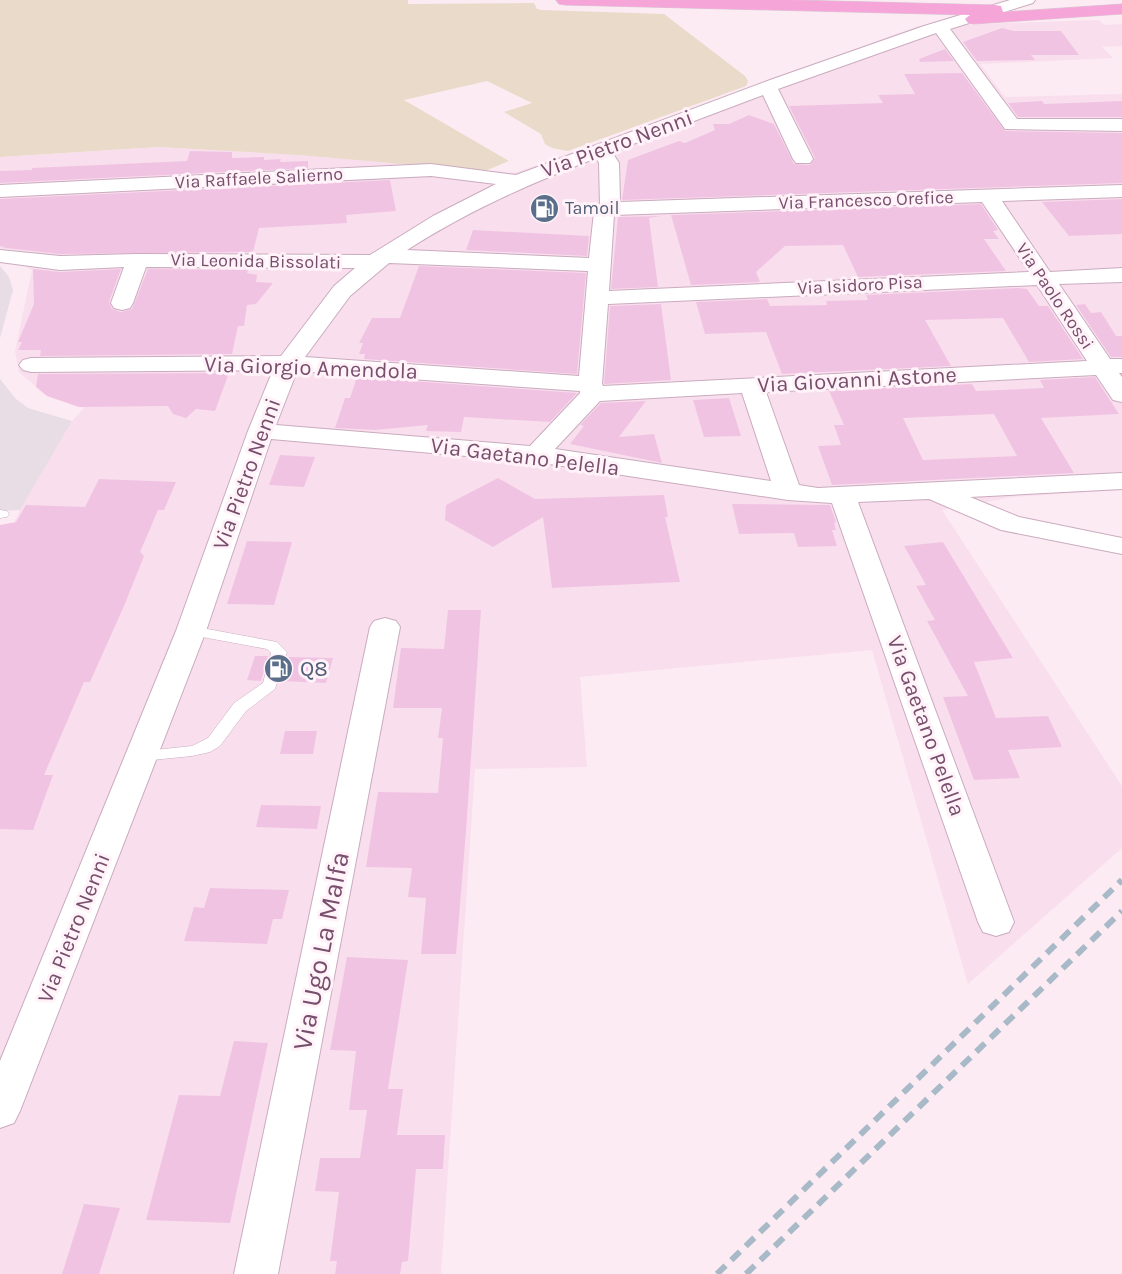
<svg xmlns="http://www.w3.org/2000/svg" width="1122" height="1274" font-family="Karla,sans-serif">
<rect width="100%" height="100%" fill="#fcebf3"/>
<path fill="#f9dfed" d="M1099 20 1104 25 1122 24V46L1102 47 1113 58 980 64 1005 97 1122 94V490L1013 497 942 510 1122 786V848L968 984 872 650 580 677 587 767 475 769 441 1274H0V551L23 504 72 421 84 408 47 396 19 372 15 351 32 270 0 253V157L158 147 298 155 515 173 918 26Z"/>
<g fill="#e9dde5">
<path d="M0 266 9 277 13 290 0 338Z"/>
<path d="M0 379 16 399 28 408 72 421 20 510 0 511Z"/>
</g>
<path fill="#eadac9" d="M0 0H408V4L534 3 537 9 542 10 664 14 745 76 748 81 746 86 568 151 552 148 545 144 541 134 504 112 532 103 487 81 404 100 509 161 485 171 298 155 158 147 0 157Z"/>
<g fill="#f1c3e3" fill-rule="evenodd">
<path d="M1002 28 1014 31H1061L1079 55H1031L1035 60 977 61 963 42Z"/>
<path d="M945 49 954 61 920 62 919 59Z"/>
<path d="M962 73 1005 131 1122 133V183L622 200 628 160 679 141 685 143 715 130 713 124H729L749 115 774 124 794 164 810 165 815 158 789 106 883 103 878 95 915 94 904 74Z"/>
<path d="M1042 101 1044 104 1122 101V117H1018L1008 103Z"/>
<path d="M190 151 232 152V158L264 157V160L281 159 280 162 308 161V168L0 183V171L32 170V168L187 161Z"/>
<path d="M390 180 396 211 346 215 347 223 259 228 253 252 60 254 6 248 0 246V199Z"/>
<path d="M1122 199V234L1069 236 1042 202Z"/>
<path d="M981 204 998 230 993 231 999 239H984L1006 271 858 277 843 245 785 246 756 272 760 282 691 285 671 215Z"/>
<path d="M661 216 649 218 658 287 611 289 618 217Z"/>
<path d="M473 230 589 236 587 256 466 250Z"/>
<path d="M419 266 586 273 577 374 364 359 365 354H359L363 343H359L372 318H400Z"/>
<path d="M33 269 60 272 121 269 109 302 112 309 121 312 132 309 148 269 248 270 247 273 257 275 256 282 273 283 256 304 247 305 244 326H238L232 354 40 356 41 350H18L22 342H18L34 304Z"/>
<path d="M1018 288 1027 289 1039 306H1048L1083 359 1029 362 1003 318 925 320 951 366 782 374 766 332 705 334 696 302 767 299 770 306 827 305 826 301 868 300 866 295Z"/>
<path d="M661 304 671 380 604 384 610 306Z"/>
<path d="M1085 304 1091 313 1101 312 1116 336H1122V357H1111L1076 305Z"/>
<path d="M229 373 215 411 196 409 186 418 173 414 168 406 79 407 47 396 36 387 38 374Z"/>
<path d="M357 377 577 393 550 422 464 417 461 432 426 431 428 425 375 430 335 428 345 398H350Z"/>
<path d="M1095 377 1119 414 1041 418 1074 473 832 485 818 446 841 445 834 425H844L829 391 972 384 976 391 1044 388 1040 380ZM994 414 1017 456 923 460 903 418Z"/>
<path d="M729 398 741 436 704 437 693 400Z"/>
<path d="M646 401 619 437 654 434 662 463 570 444 584 426 580 425 601 403Z"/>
<path d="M280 455 315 457 304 487 269 485Z"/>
<path d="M498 478 535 499 664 495 668 517H665L680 582 552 588 543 517 493 547 445 520 446 505Z"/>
<path d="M99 479 176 482 164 510H158L140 552 144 556 124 606 90 682H84L44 775H53L33 830 0 829V525L16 522 26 505 85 507Z"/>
<path d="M732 504 830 505 836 522 834 523 836 530H832L837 546 798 547 794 533 739 534Z"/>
<path d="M247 541 292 542 274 605 227 604Z"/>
<path d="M943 542 1013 658 974 662 996 718 1048 716 1062 747 1008 750 1020 778 974 780 943 697 968 696 927 621 935 620 916 586 926 585 904 546Z"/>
<path d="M448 610H481L466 831 456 954H421L426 898 408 897 412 868 366 867 378 792 438 793 443 738H438L442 708H393L401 648 444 649Z"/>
<path d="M255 656H268L261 681 247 680Z"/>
<path d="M288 657 333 658 326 683 280 681Z"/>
<path d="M285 731H317L313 754H280Z"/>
<path d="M261 805 321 806 317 829 256 827Z"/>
<path d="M210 888 289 890 282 919H273L267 944 184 941 194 907 204 908Z"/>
<path d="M347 957 408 960 388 1089H403L397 1135H445L443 1169H416L408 1261 402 1262 400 1274H335L337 1261H330L339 1192 315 1191 320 1158H360L367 1110H349L356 1051 330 1050Z"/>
<path d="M234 1041 268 1043 230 1223 146 1220 179 1095 220 1096Z"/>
<path d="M84 1204 120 1208 99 1274H62Z"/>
</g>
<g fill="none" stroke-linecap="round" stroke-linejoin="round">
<defs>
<g id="service">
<path d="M0 510 7 511 9 514 7 517 0 518Z"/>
<path d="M191 626 277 642 287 652 275 689 246 711 220 746 210 752 192 756 142 761 136 760 134 756 136 752 192 746 208 738 234 703 263 683 271 653 267 649 186 634 184 631Z"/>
</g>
<g id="minor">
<path d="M1010 0H1035L1033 3 950 29 1017 119H1122V131L1005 129 936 33 778 89 813 159 810 163H796L793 159 763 95 612 152 619 163 620 202 1122 185V197L1002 201 1050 272 1122 268V282L1059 284 1110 359H1122V373H1119L1122 377V402L1113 400 1096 375 766 392 799 485 818 488 1122 473V489L970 497 1019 517 1122 538V554L1001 530 929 499 858 502 1014 922 1009 932 996 936 983 932 978 922 832 503 788 500 536 462 271 439 206 631 20 1111 14 1123 0 1128V1061L176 631 248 431 273 370 31 372 23 370 19 365 23 360 31 358 281 356 334 286 355 268 146 267 133 303 130 308 122 310 114 308 111 303 124 267 60 270 0 262V250L60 256 137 254 370 255 433 216 496 184 431 176 0 197V185L431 164 516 175 770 80 924 26ZM596 158 599 163 600 206 594 212 589 258 407 250C468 211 529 184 596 158ZM982 202 1029 272 609 291 614 215ZM389 263 588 271 579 376 305 357 350 296ZM1037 285 1087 361 603 386 602 384 608 304ZM297 371 580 391V393L530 446 276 425ZM742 393 771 481 555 449 600 401Z"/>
<path d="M385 618 396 621 400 627 278 1274H234L370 627 374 621Z"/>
</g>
<path id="trunk" d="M556 0H792L995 5 1001 6 1003 12 1122 4V14L974 24 968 23 965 19 970 15 565 5 559 4Z"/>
</defs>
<use href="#service" stroke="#caabbf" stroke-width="1"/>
<use href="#minor" stroke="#caabbf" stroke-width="2"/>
<use href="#trunk" stroke="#d6cad3" stroke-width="1"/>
<use href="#service" fill="#fff" fill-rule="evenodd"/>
<use href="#minor" fill="#fff" fill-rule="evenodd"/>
<use href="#trunk" fill="#f6a5d9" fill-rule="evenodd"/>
<g stroke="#a8b9c7" stroke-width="6" stroke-dasharray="12 8" stroke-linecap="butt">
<path d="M717 1274 1122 880"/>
<path d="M746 1274 1122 911"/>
</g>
</g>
<defs>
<symbol id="fuel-disc" viewBox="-11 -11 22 22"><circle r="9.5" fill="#5c6f8a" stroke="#fff2f8"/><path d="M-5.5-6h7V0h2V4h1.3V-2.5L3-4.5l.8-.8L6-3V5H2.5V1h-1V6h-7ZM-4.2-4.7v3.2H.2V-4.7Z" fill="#fff"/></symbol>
</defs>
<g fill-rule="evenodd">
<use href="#fuel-disc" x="528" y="192" width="33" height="33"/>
<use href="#fuel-disc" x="262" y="652" width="33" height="33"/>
</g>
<g text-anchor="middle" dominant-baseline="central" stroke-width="6" stroke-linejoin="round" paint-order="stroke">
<g font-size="18" fill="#774e6c" stroke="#fff2f8">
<text transform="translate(259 178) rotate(-3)">Via Raffaele Salierno</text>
<text transform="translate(866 200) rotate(-2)">Via Francesco Orefice</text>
<text transform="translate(256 261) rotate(1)">Via Leonida Bissolati</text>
<text transform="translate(860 285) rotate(-3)">Via Isidoro Pisa</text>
<text transform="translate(1055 296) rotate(56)">Via Paolo Rossi</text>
</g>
<g font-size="18" fill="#4e5e75" stroke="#fff2f8" text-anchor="start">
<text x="565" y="208">Tamoil</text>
</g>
<g font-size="22" fill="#774e6c" stroke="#fff2f8">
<text transform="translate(617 144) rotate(-20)">Via Pietro Nenni</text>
<text transform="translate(311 368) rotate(2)">Via Giorgio Amendola</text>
<text transform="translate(857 380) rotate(-3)">Via Giovanni Astone</text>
<text transform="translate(525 457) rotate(7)">Via Gaetano Pelella</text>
<text transform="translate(247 474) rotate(-70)">Via Pietro Nenni</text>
<text transform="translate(926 726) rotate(70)">Via Gaetano Pelella</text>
<text transform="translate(74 928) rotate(-68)">Via Pietro Nenni</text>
</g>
<g font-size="22" fill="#4e5e75" stroke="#fff2f8" text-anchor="start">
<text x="300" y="669">Q8</text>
</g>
<g font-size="27" fill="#774e6c" stroke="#fff2f8">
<text transform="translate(321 951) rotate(-79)">Via Ugo La Malfa</text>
</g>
</g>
</svg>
